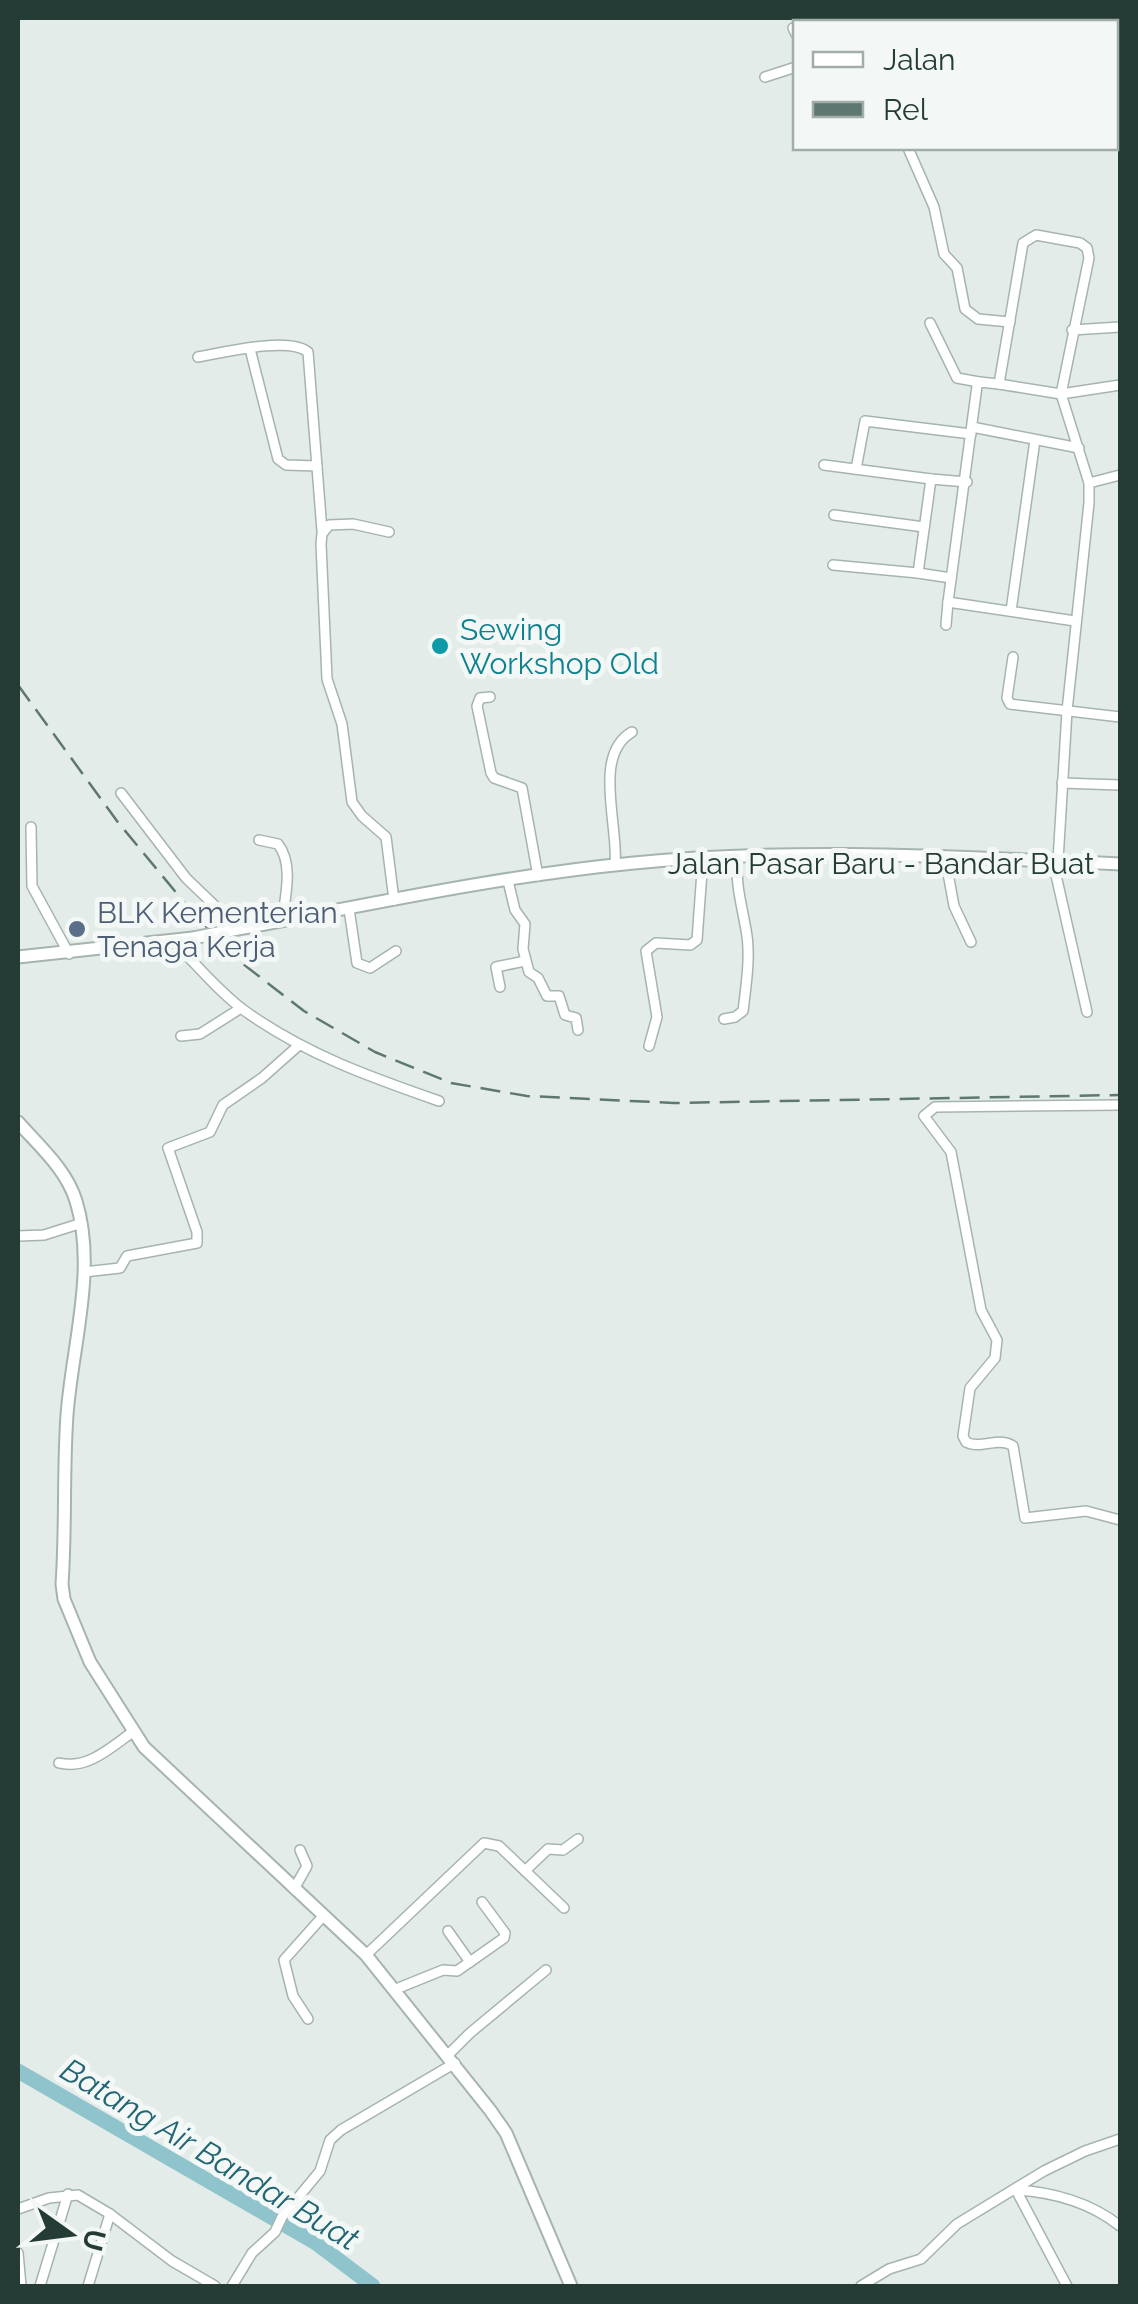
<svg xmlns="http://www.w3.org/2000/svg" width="1138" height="2304" font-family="Raleway,sans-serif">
<rect width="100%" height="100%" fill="#e3ece8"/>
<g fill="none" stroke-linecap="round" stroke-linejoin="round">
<path stroke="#8fc4cd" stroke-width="15" d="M18 2071 316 2243 373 2286"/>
<defs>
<g id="minor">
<path d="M860 18 862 22"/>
<path d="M1003 18 1004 22"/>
<path d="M793 28 796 34"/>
<path d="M765 77 796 67"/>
<path d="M908 148 934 207 944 254 957 268 965 309 978 319 1010 322"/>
<path d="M930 323 957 378 979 382"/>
<path d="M1072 330 1120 327"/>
<path d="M250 349 278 459 286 465 317 466"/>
<path d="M198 357C222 353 288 336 308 352L322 531"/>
<path d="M999 384 1061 394 1120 385"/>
<path d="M972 427 1079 448"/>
<path d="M824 465 931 479"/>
<path d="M856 469 865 421 971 434"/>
<path d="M1089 483 1120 475"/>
<path d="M834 515 924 527"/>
<path d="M389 532 353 524 329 525 322 534 321 544 327 679 342 724 352 802 362 816 386 837 394 900"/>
<path d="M833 565 918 573 931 479 967 482"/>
<path d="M918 573 951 578"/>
<path d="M948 602 977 386 979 382 999 384 1023 243 1036 235 1080 243 1087 248 1089 258 1061 394 1089 483V503L1067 711 1058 861"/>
<path d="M1011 611 1035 440"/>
<path d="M946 625 948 602 1075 621"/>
<path d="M1013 657 1007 698 1010 704 1120 717"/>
<path d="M490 697 480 698 477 706 491 773 494 778 522 788 538 876"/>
<path d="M1062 783 1120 785"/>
<path d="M121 793 186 878 239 929"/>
<path d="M31 827 32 886 69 954"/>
<path d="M259 840 278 844C294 864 285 898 282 921"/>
<path d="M945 857 954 906 971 942"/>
<path d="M1053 862 1087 1012"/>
<path d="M615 865C619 826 592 755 632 732"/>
<path d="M508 881 515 910 525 924 523 949 529 972 538 978 547 996H559L565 1015 576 1018 578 1030"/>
<path d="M349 909 357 963 370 968 396 951"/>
<path d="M173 941C196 964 219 992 245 1011 305 1054 370 1077 439 1101"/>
<path d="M500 987 496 967 525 961"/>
<path d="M724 1019 735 1017 743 1011C746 986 751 955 746 930 741 901 736 888 737 857"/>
<path d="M181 1036 200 1034 241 1008"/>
<path d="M649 1046 657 1017 646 951 656 943 690 945 697 940 703 858"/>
<path d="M1120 1105 935 1107 924 1116 951 1152 981 1310 997 1340 995 1358 970 1388 963 1436 966 1442C981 1450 998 1436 1013 1446L1025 1518 1086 1511 1120 1520"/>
<path d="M18 1236 44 1235 82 1223"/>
<path d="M84 1272 120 1268 127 1256 197 1243V1232L168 1148 210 1132 223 1105 262 1078 298 1046"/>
<path d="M59 1763C88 1770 111 1747 134 1731"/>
<path d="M525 1871 548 1849 563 1850 578 1839"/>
<path d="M294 1889 307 1866 300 1850"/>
<path d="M448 1931 470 1962"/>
<path d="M366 1955 484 1843 499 1846 564 1908"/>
<path d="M396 1989 443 1970 457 1971 504 1938 505 1933 482 1902"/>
<path d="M308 2019 293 1996 284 1960 324 1915"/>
<path d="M448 2055 470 2033 546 1970"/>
<path d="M18 2209 49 2198 78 2195 110 2214 172 2261 215 2286"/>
<path d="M18 2253 21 2286"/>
<path d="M40 2286 68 2194"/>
<path d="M88 2286 110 2214"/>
<path d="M232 2286 252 2253 275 2232 282 2217 320 2171 330 2140 341 2130 455 2063"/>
<path d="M861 2286 889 2269 921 2259 957 2224 1044 2171 1085 2151 1120 2139"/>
<path d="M1067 2286 1016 2190C1053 2192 1091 2203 1120 2226"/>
</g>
<g id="tertiary">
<path d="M228 931C362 906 498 876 634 863 795 847 959 857 1120 864"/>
<path d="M18 957 193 938"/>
<path d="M18 1122C40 1147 66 1169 76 1201 97 1269 72 1346 67 1415 63 1471 66 1528 62 1584L64 1599 90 1662 144 1747 366 1955 490 2110 506 2133 571 2286"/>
</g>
</defs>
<use href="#minor" stroke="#a6b4af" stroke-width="12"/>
<use href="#tertiary" stroke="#a6b4af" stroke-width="15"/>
<use href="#minor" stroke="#fff" stroke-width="9"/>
<use href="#tertiary" stroke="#fff" stroke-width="11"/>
<path stroke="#5e7771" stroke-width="2.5" stroke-dasharray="20 10" stroke-linecap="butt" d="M18 685 117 821 193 913 243 964 304 1011 375 1052 451 1083 527 1096 674 1103 1120 1095"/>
<defs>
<path id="tertiary-bridge" d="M193 938 228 931"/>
</defs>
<use href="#tertiary-bridge" stroke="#a6b4af" stroke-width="15" stroke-linecap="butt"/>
<use href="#tertiary-bridge" stroke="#fff" stroke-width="11"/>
</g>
<circle fill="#0f9aa8" stroke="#f3f8f6" stroke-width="4" cx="440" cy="646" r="10"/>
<circle fill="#5c6f8a" stroke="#f3f8f6" stroke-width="4" cx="77" cy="929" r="10"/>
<g text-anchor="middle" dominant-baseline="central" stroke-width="10" stroke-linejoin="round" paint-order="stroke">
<g font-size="30" fill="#0d838f" stroke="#f3f8f6" text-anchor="start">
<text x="460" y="629">Sewing<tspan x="460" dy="34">Workshop Old</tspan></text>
</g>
<g font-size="30" fill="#243c35" stroke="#f3f8f6">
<text x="881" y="863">Jalan Pasar Baru - Bandar Buat</text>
</g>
<g font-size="30" fill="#4e5e75" stroke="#f3f8f6" text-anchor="start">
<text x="97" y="912">BLK Kementerian<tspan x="97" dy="34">Tenaga Kerja</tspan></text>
</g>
<g font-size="32" font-style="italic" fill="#226674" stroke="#f3f8f6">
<text transform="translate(210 2154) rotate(31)">Batang Air Bandar Buat</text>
</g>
</g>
<rect width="1138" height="2304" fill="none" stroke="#243c35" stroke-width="40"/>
<rect x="793" y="20" width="325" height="130" fill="#f3f8f6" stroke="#a0ada9" stroke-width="2.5"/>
<rect x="813" y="52" width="50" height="15" fill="#ffffff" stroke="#a0ada9" stroke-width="2.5"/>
<text x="883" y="70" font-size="30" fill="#243c35">Jalan</text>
<rect x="813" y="102" width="50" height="15" fill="#5e7771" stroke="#a0ada9" stroke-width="2.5"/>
<text x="883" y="120" font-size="30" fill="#243c35">Rel</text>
<g transform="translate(70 2234) rotate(104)" stroke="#f3f8f6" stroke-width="8" paint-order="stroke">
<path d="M0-8L18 38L0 25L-18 38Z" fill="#243c35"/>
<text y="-15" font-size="28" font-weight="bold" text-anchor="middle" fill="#243c35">U</text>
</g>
</svg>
